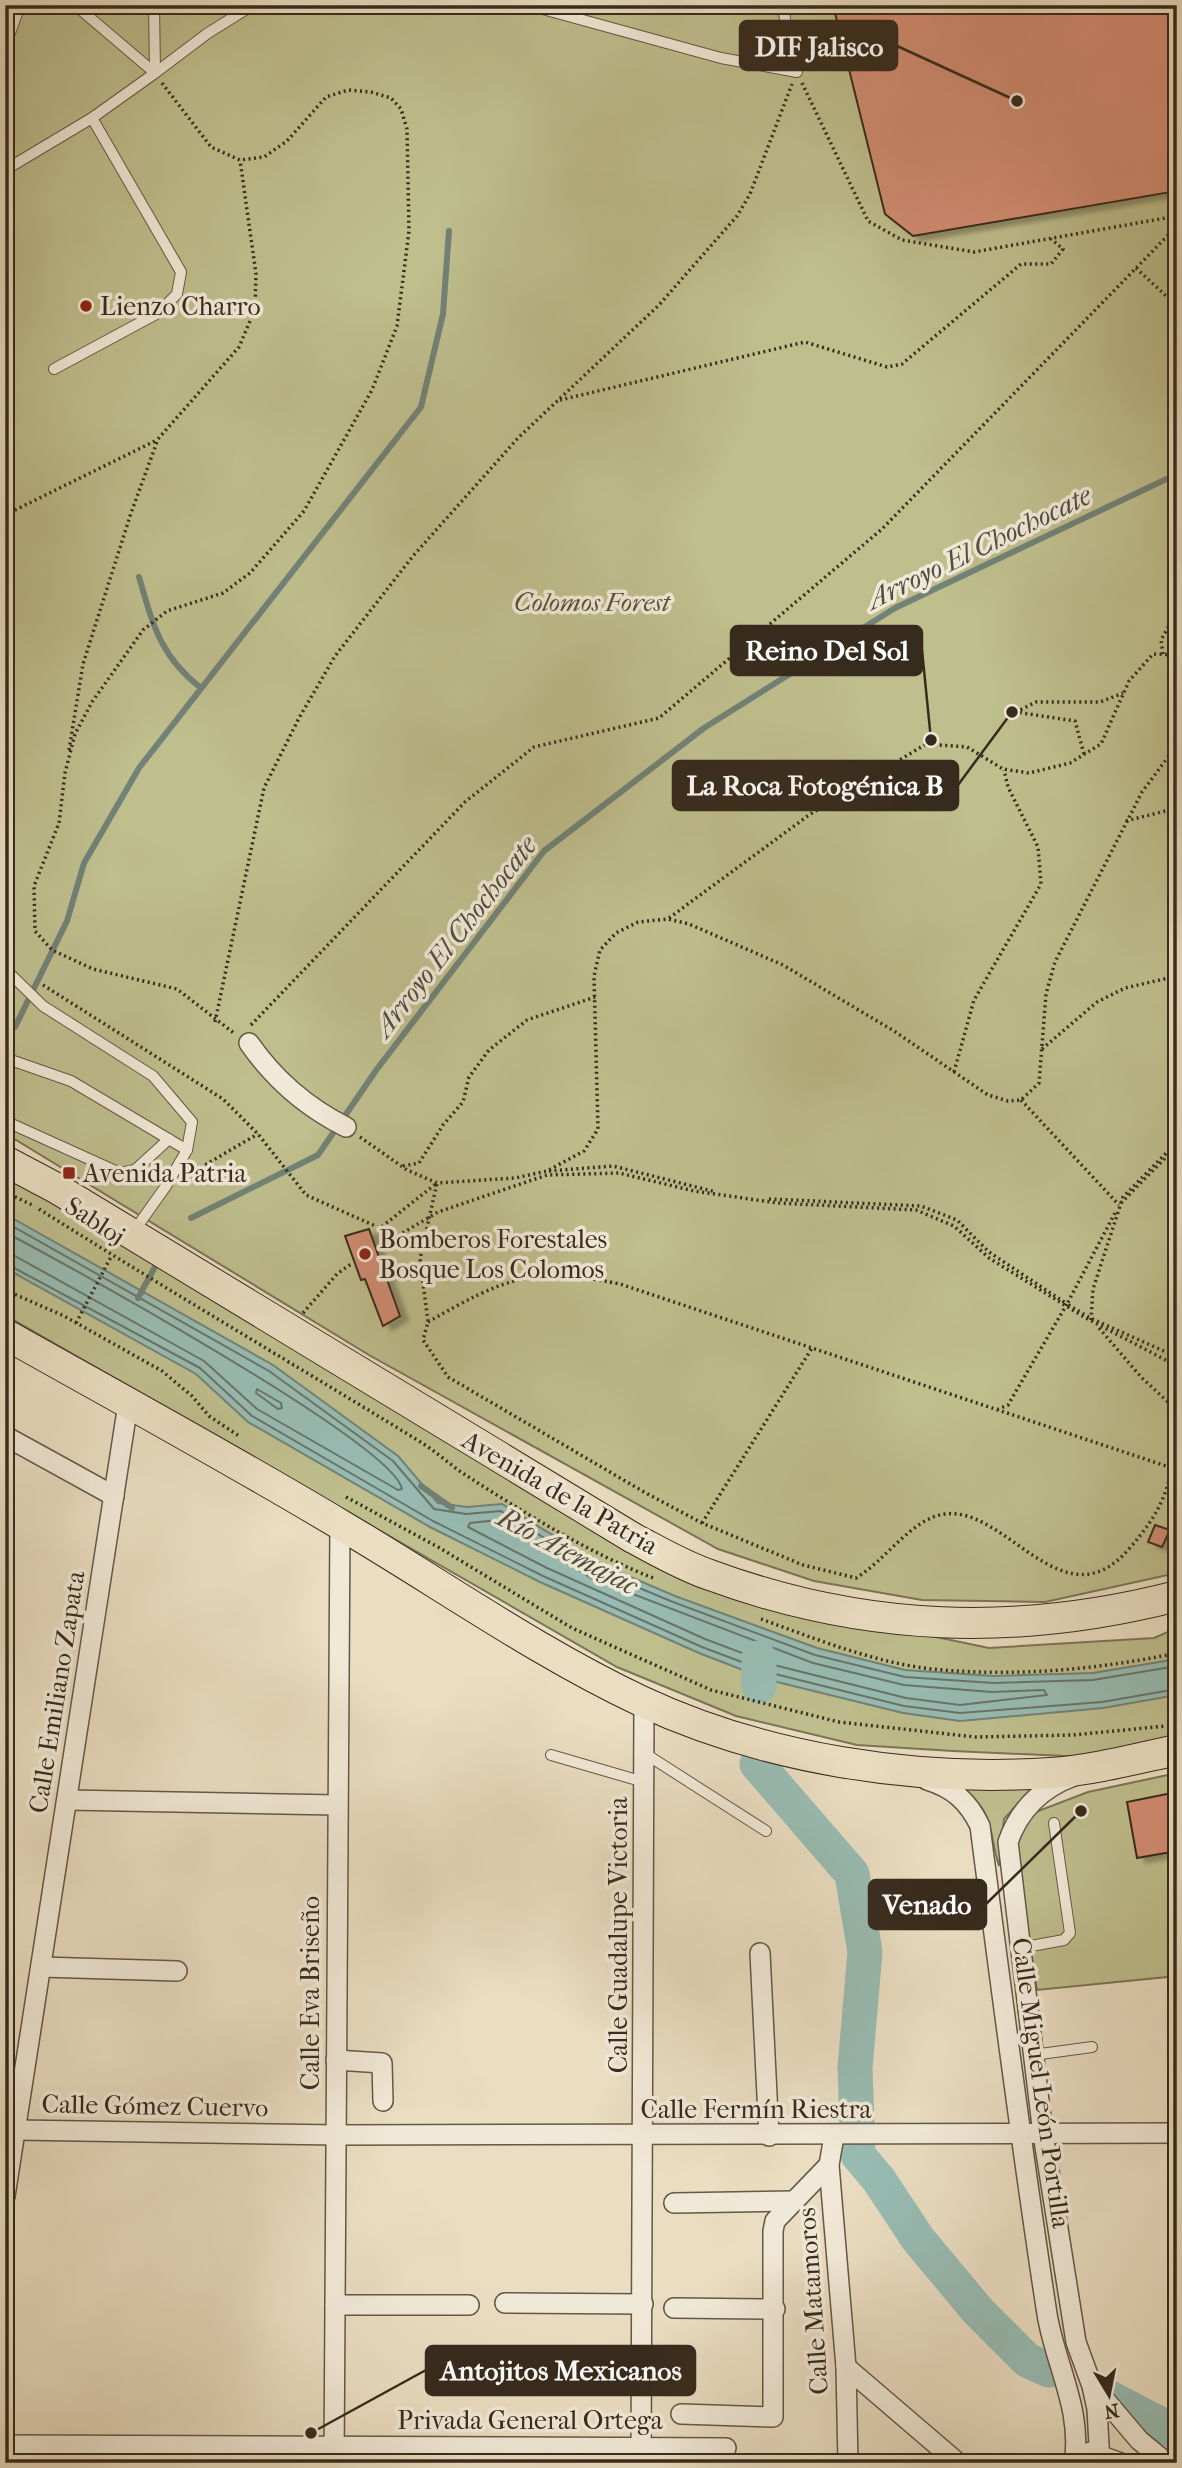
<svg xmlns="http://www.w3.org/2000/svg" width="1182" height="2468" font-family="'IM FELL French Canon',serif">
<defs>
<filter id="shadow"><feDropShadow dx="8" dy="4.5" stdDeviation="2" flood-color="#0004"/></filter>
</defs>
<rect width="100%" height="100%" fill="#eaddc1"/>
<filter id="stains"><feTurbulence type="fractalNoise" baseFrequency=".00286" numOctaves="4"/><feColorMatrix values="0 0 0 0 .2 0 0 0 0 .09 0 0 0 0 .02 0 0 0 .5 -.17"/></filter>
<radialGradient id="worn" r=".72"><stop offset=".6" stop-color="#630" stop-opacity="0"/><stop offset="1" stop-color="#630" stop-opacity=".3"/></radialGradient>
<g fill="#bfbe8d" stroke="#7b7455" stroke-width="2">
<path d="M5 5H1177V1573L1045 1602 922 1600 814 1581 718 1549 369 1355 16 1140 5 1139Z"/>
<path d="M5 1170 764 1601 989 1648 1154 1638 1177 1628V1739L1087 1757 953 1751 857 1745 736 1716 617 1667 5 1315Z"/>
<path d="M1177 1773V1976L1037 1990 1013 1842 1033 1813 1088 1792Z"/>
<path d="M963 1788H1032L1004 1819 999 1866C988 1831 996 1815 963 1788Z"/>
</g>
<path fill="#98bcb3" stroke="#718277" stroke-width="2" d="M5 1214 273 1365 398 1456 438 1503 467 1507 502 1504 598 1563 675 1596 817 1648 905 1670 993 1676 1093 1673 1177 1659V1695L1103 1708 960 1721 903 1713 769 1680 699 1653 540 1582 430 1527 248 1422 196 1374 5 1268Z"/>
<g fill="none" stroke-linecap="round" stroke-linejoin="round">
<g stroke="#687468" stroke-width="2">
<path d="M5 1222 269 1371 393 1461 434 1509 466 1514 501 1511 594 1569 673 1602 815 1655 905 1677 993 1683 1093 1680 1177 1666"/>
<path d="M5 1232C63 1263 393 1443 402 1489L398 1490 257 1409 204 1361 15 1256 5 1254"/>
<path d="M5 1263 200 1368 252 1416 433 1521 543 1576 702 1647 771 1673 904 1706 960 1713 1102 1702 1177 1689"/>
<path d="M257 1389 281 1403 282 1408 278 1409 256 1393Z"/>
<path d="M498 1520 591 1578 813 1663 904 1685 992 1692 1044 1690 1047 1695 960 1705 906 1698 774 1665 705 1639 547 1568 468 1527 470 1523Z"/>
</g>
<g stroke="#718277" stroke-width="6">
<path d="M139 577C153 625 160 656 201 688"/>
<path d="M15 1027 67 921 84 863 139 768 421 407 443 314 449 231"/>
<path d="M191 1218 318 1155 377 1069 544 851 704 728 895 608 1177 474"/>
<path d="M138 1298 156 1265"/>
<path d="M421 1486 452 1508"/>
</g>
<g stroke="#98bcb3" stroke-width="35">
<path d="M759 1686V1658"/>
<path d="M757 1764 852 1874 865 1952 855 2068 858 2155 879 2180 918 2239 978 2311 1027 2360 1049 2370"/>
<path d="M1104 2395 1177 2433"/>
</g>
</g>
<g fill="#d28d73" stroke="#372b1d" stroke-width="2" filter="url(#shadow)">
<path d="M833 5H1177V191L913 236 885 214Z"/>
<path d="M369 1229 400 1316 383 1326 365 1279 361 1280 345 1236Z"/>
<path d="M1155 1525 1170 1530 1162 1547 1148 1542Z"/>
<path d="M1177 1792V1851L1137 1858 1127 1802Z"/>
</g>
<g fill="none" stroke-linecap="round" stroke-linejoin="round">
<defs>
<g id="lane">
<path d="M75 5 155 73 208 33 253 5"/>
<path d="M528 5 721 58 797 72 782 5"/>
<path d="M5 47 20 5"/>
<path d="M5 170 92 118 155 73 154 5"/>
<path d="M54 369 158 313 177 294 181 272 92 118"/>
<path d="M5 969 43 1006 153 1076 192 1122 187 1150"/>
<path d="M5 1058 71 1081 187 1150 166 1186 134 1231"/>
<path d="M5 1121 120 1173 135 1170 169 1139"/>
<path d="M644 1753 766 1831"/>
<path d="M551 1755 644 1782"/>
<path d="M1020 1948 1064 1940 1070 1933 1054 1823"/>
<path d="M1033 2055 1092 2047"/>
</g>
<g id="street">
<path d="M249 1043C274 1079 306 1107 346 1127"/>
<path d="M5 1436 114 1496"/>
<path d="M1074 1776C1041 1788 1019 1810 1008 1842L1043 2134 1076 2342 1092 2386 1097 2409 1100 2463"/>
<path d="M927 1780C953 1788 968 1801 980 1826 1001 1989 1022 2152 1047 2314 1055 2364 1083 2411 1074 2463"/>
<path d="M67 1800 337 1805"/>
<path d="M760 1953 769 2136"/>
<path d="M41 1967 177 1971"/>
<path d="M336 2060 382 2063 383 2101"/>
<path d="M16 2130 336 2135 1177 2133"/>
<path d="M834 2136 829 2165 846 2367 848 2463"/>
<path d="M5 2196 128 1404"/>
<path d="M674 2203 794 2201"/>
<path d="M505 2303 643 2304"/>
<path d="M335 2305H469"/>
<path d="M674 2308 775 2309"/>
<path d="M846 2367 958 2463"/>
<path d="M1095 2388 1139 2440 1167 2463"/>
<path d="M681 2414 773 2417V2231L775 2221 829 2165"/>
<path d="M5 2445 726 2448"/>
<path d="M1090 2452 1121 2463"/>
<path d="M334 2463 340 1524"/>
<path d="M641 2463 644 1702"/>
</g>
<g id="primary">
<path d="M5 1161 56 1188 633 1538C658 1551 683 1566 710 1575 865 1632 1017 1637 1177 1596"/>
<path d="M5 1334C117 1397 231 1459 341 1525 441 1584 537 1652 641 1701 765 1759 915 1782 1050 1773 1093 1770 1135 1759 1177 1750"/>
</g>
</defs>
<use href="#lane" stroke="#645846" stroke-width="12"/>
<use href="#street" stroke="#645846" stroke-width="22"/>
<use href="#primary" stroke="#372b1d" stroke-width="32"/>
<g stroke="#372b1d" stroke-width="3.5" stroke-dasharray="2 3.5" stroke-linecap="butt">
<path d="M162 83 211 147 240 160 264 157 287 141 326 97 348 90 371 92 391 98 401 109 407 129 409 231 397 326 372 390 304 511 250 573 223 593 167 611 143 630 92 702 75 734 65 773 59 823 34 886 35 931 52 950 93 969 177 989 235 1034"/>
<path d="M802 83 868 221 902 240 974 252 1177 216"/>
<path d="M1136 268 1177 306"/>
<path d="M560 400 805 342 887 367 902 364 1021 264H1051L1063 249 1051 239"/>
<path d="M5 515 157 440"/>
<path d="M1163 654 1161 640 1175 615"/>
<path d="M69 750 83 664 131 513 158 439 239 347 255 309 256 274 240 160"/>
<path d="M1084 754 1075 721 1016 712 1036 702H1100L1123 693"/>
<path d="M1126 821 1177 808"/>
<path d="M669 918 809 815 926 744 967 747 1003 769 1029 773 1070 763 1101 744 1129 681 1153 654 1177 655"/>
<path d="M43 985 223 1099 258 1134 306 1195 380 1228 437 1183 420 1259 428 1322 423 1340 448 1377 644 1492 702 1523 803 1565 856 1578C885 1561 912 1518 945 1514 1007 1506 1063 1625 1129 1549 1161 1512 1168 1493 1177 1445"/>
<path d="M215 1022 264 788 299 718 335 656 413 556 518 438 659 305 737 216 750 194 792 84"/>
<path d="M251 1025 465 802 534 747 659 718 882 529 1177 226"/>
<path d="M1042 1049 1097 1002 1125 988 1177 976"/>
<path d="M954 1072 974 1000 1041 884 1038 847 1008 787 1004 770"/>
<path d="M1021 1100 1119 1205"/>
<path d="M360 1137 407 1170 437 1183 515 1178 547 1171 584 1151 598 1129 594 976 600 950 616 933 638 922 668 919 689 924 783 965 894 1031 988 1095 1008 1101 1021 1100 1039 1083 1046 994 1055 962 1142 792 1177 745"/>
<path d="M403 1166 419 1163 443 1125 463 1102 469 1077 489 1050 527 1020 595 997"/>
<path d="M549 1171 613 1166 716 1192"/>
<path d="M191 1173 258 1134"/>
<path d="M5 1192 32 1205"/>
<path d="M769 1199 921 1206 957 1220 989 1252 1067 1304 1008 1405 998 1409"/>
<path d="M1121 1203 1177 1146"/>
<path d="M39 1209C164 1288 292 1363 419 1441 434 1450 447 1462 461 1472 521 1511 590 1554 656 1579"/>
<path d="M1115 1213 1067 1304 1090 1318 1177 1357"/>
<path d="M379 1247 438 1212 547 1175 619 1173 694 1191 778 1203 916 1210 954 1226 989 1258 1084 1317 1177 1366"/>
<path d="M5 1290 64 1316 162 1371 192 1396 209 1416 239 1436"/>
<path d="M303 1313 337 1274 351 1264"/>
<path d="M1091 1320 1093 1289 1123 1197 1177 1142"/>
<path d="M428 1322C505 1278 531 1266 620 1284L1172 1468"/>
<path d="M76 1323 112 1255"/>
<path d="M1099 1328 1141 1377 1168 1402 1177 1430"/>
<path d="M346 1497 438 1547 572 1628 711 1690 839 1722 975 1737 1073 1735 1166 1726"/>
<path d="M702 1523 812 1348"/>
<path d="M761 1619C816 1639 873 1662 931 1669 1014 1677 1096 1670 1177 1653"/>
</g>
<use href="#lane" stroke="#f1e9d7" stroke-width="10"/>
<use href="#street" stroke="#f1e9d7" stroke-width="19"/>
<use href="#primary" stroke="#eaddc1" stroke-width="30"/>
</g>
<g fill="#8f2418" stroke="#f1e9d7" stroke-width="2.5">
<circle cx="86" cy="306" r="7"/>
<rect x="62" y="1166" width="14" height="14" rx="3.5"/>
<circle cx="365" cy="1254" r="7"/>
</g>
<g text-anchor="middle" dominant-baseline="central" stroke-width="7" stroke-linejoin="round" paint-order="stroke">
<g font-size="26" fill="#372b1d" stroke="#f1e9d7" text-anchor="start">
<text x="100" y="306">Lienzo Charro</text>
<text x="83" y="1173">Avenida Patria</text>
<text x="379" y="1239">Bomberos Forestales<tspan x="379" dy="30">Bosque Los Colomos</tspan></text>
</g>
<g font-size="26" font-style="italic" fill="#595039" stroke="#f1e9d7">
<text x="592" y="602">Colomos Forest</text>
</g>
<g font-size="26" fill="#372b1d" stroke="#f1e9d7">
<text transform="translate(95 1221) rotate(33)">Sabloj</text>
<text transform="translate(560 1493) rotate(30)">Avenida de la Patria</text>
<text transform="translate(57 1692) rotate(-81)">Calle Emiliano Zapata</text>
<text transform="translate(618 1935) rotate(-90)">Calle Guadalupe Victoria</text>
<text transform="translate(310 1993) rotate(-90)">Calle Eva Briseño</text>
<text transform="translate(1041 2083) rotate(82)">Calle Miguel León Portilla</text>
<text transform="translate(155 2106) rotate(1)">Calle Gómez Cuervo</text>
<text x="756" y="2109">Calle Fermín Riestra</text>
<text transform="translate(813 2301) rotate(-94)">Calle Matamoros</text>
<text x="530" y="2420">Privada General Ortega</text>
</g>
<g font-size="28" font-style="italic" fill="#4f4f42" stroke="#f1e9d7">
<text transform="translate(979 547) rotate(-26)">Arroyo El Chochocate</text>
<text transform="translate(455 936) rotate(-52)">Arroyo El Chochocate</text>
<text transform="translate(568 1551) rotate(28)">Río Atemajac</text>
</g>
</g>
<path fill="none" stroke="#372b1d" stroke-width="2.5" d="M1017 101L897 46M931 740L922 650M1012 712L958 785M1081 1811L986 1904M311 2433L426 2370"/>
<g fill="#372b1d" stroke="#f1e9d7" stroke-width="2.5">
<circle cx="1017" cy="101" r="7"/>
<circle cx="931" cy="740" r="7"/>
<circle cx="1012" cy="712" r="7"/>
<circle cx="1081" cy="1811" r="7"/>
<circle cx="311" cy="2433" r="7"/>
</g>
<g fill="#372b1d" stroke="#372b1d" stroke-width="2.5">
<rect x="740" y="21" width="157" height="49" rx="7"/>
<rect x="731" y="626" width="191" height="49" rx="7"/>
<rect x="673" y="761" width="285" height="49" rx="7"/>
<rect x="869" y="1880" width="117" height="49" rx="7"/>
<rect x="426" y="2346" width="269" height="49" rx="7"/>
</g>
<g font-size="28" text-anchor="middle" font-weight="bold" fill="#fff">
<text x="819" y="56">DIF Jalisco</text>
<text x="827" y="660">Reino Del Sol</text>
<text x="815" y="795">La Roca Fotogénica B</text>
<text x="927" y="1914">Venado</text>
<text x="561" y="2380">Antojitos Mexicanos</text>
</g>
<rect width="1182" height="2468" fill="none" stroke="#eaddc1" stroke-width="28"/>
<rect x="7" y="7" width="1168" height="2454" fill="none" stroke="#372b1d" stroke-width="3.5"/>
<rect x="14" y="14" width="1154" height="2440" fill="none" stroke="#372b1d" stroke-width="2"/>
<g transform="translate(1109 2395) rotate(170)" stroke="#f1e9d7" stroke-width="5" paint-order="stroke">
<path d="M0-5L12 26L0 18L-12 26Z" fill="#372b1d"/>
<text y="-10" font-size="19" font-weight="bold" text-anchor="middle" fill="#372b1d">N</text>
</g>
<rect width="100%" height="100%" filter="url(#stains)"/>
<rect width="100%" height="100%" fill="url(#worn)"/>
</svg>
